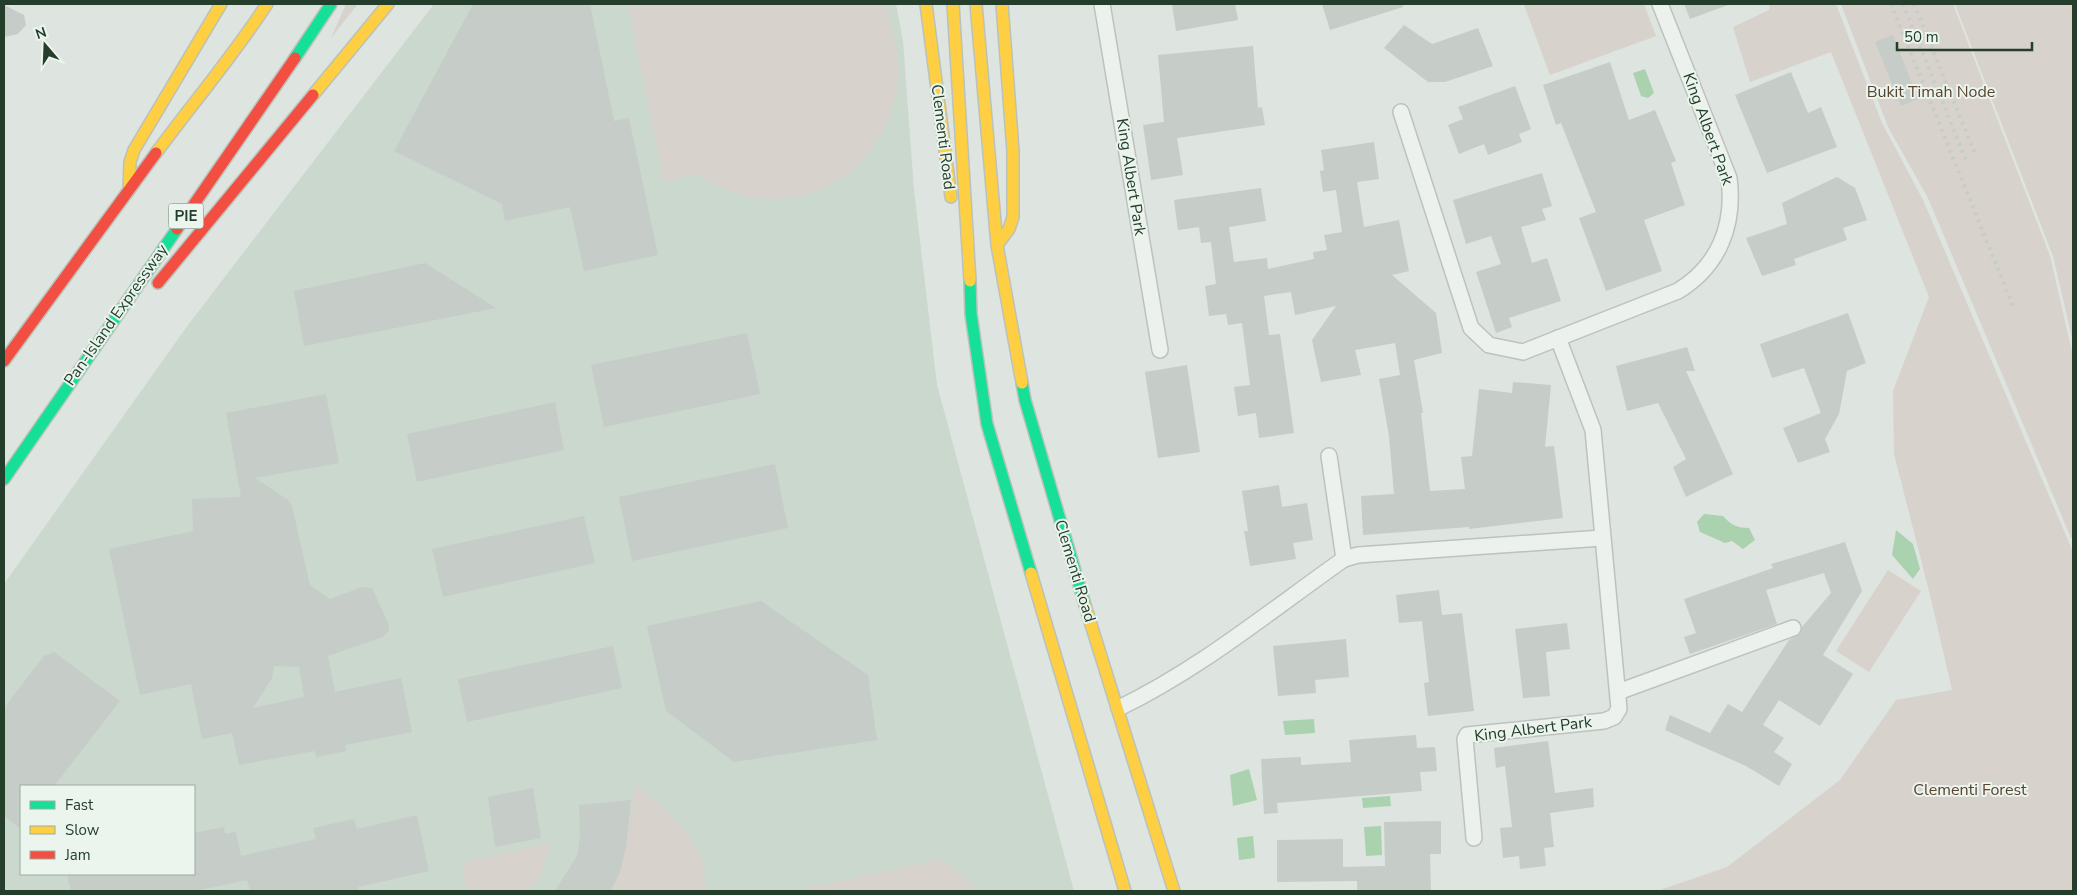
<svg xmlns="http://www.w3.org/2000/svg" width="2077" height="895" font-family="'Nunito Sans',sans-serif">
<rect width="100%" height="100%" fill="#dee4df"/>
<path fill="#cbd8ce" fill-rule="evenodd" d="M434 4H896L903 41 914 190 937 385 1074 891H4V584L188 325ZM21 786H194V874H21Z"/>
<g fill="#d7d2cc">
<path d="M346 4H358L331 38Z"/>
<path d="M628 4H886C892 30 902 59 897 86 885 161 824 210 748 197 729 193 713 183 696 174L664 182Z"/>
<path d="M1644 4 1656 36 1550 75 1524 5Z"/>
<path d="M1770 4H1836L1882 123 1923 200 2073 552V891H1657L1727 867 1840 780 1896 700 1952 690 1931 599 1894 454 1893 391 1929 297 1831 52 1750 82 1733 27 1769 10Z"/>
<path d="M1841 4H1953L2050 256 2073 356V537L2071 538 1928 198 1888 127Z"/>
<path d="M1955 4H2073V342L2053 256Z"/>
<path d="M1888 570 1921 591 1869 672 1836 651Z"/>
<path d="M635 785C660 803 697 836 704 868 705 875 705 884 705 891H610C627 860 630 820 635 785Z"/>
<path d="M550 843 541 874 529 891H466L462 863Z"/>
<path d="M943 859 978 891H791L934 861Z"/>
</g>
<g fill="#aad2af">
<path d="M1645 69 1654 93 1648 98 1641 96 1633 73Z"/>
<path d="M1704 514 1723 516C1731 525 1737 528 1749 528L1755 540 1743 549 1732 541 1725 543 1700 532 1697 522Z"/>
<path d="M1896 530 1913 544 1920 569 1913 579 1892 555Z"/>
<path d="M1314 719 1315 733 1285 735 1283 721Z"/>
<path d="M1249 769 1257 800 1233 806 1230 775Z"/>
<path d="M1390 796 1391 806 1363 808 1362 798Z"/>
<path d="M1381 826 1382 855 1366 856 1364 827Z"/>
<path d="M1253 836 1255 858 1239 860 1237 838Z"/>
</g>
<g fill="#c6ccc8" fill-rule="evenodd">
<path d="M473 4H590L614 121 629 118 658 255 584 271 570 207 505 221 502 204 394 151Z"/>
<path d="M1172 4H1235L1238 20 1176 31Z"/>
<path d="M1322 4H1403V7L1330 30Z"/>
<path d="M1684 4H1728V5L1690 19Z"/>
<path d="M4 5 24 15 26 25 18 34 4 37Z"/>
<path d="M1404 25 1432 44 1478 28 1493 66 1445 82H1428L1384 48Z"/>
<path d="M1893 35 1918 99 1901 106 1875 42Z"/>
<path d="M1253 46 1258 108 1262 107 1265 125 1177 138 1183 175 1151 180 1143 125 1164 122 1158 55Z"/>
<path d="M1610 62 1629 120 1655 110 1676 161 1671 163 1685 205 1644 220 1662 271 1606 291 1579 218 1596 212 1561 123 1556 125 1543 85Z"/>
<path d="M1791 72 1808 113 1821 107 1837 147 1767 173 1735 95Z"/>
<path d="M1515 86 1531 129 1519 134 1522 142 1488 155 1484 144 1459 154 1448 125 1463 119 1458 107Z"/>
<path d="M1374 142 1379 179 1357 182 1364 227 1399 220 1409 271 1392 275 1436 313 1442 353 1414 360 1423 413H1421L1430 491 1465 489 1461 457 1472 456 1479 389 1512 393 1513 382 1551 385 1545 447 1554 446 1563 518 1469 529V527L1363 535 1361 496 1394 494 1389 436 1379 379 1400 375 1395 343 1355 350 1361 375 1321 382 1312 340 1336 306 1295 315 1291 292 1264 296 1269 335 1280 334 1294 433 1259 438 1256 413 1238 416 1234 387 1250 385 1242 323 1228 325 1226 314 1209 316 1205 286 1216 284 1211 242 1201 243 1199 227 1178 230 1174 200 1261 188 1266 221 1229 227 1234 262 1267 258 1268 269 1314 259 1313 252 1327 250 1324 235 1342 232 1336 190 1323 192 1320 171 1324 170 1321 150Z"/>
<path d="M1542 173 1552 206 1542 209 1546 220 1521 227 1532 263 1547 258 1561 301 1509 318 1512 327 1496 333 1476 272 1501 264 1491 236 1466 244 1453 200Z"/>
<path d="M1837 177 1855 188 1867 220 1843 228 1847 240 1794 259 1796 265 1762 276 1746 238 1787 224 1782 203Z"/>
<path d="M425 263 496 308 304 346 294 291Z"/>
<path d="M1848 313 1866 363 1847 371 1839 414 1825 439 1830 452 1798 463 1783 428 1821 413 1804 368 1772 378 1760 344Z"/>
<path d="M747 333 760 394 604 427 591 365Z"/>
<path d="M1687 347 1695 371H1686L1733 474 1686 497 1673 467 1686 459 1658 403 1627 411 1616 366Z"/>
<path d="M1187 365 1200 452 1158 458 1145 372Z"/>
<path d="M326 394 339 463 255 478 288 500 292 506 310 585 330 599 362 587 372 588 389 625V630L383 637 328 656 335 692 401 678 412 732 345 745 346 751 316 757 315 751 239 765 232 733 202 739 191 684 140 695 109 549 193 531 192 499 241 497 226 413ZM274 666 299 667 304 697 253 708 272 678Z"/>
<path d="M555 402 564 450 417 482 407 434Z"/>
<path d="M775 464 788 528 632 561 619 497Z"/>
<path d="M1279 485 1282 507 1307 503 1313 540 1293 543 1296 559 1250 566 1244 531H1248L1242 491Z"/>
<path d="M584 516 595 563 443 597 432 549Z"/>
<path d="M1845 542 1862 591 1823 655 1853 674 1820 726 1779 700 1763 725 1784 738 1774 752 1792 764 1779 786 1746 766 1665 730 1670 715 1710 733 1728 704 1742 712 1789 640 1800 634 1802 627 1831 593 1824 573 1766 590 1777 624 1690 654 1684 637 1696 633 1684 599 1773 568 1771 564Z"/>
<path d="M1439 590 1442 615 1462 613 1474 711 1428 716 1424 683 1429 682 1422 621 1399 623 1396 595Z"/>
<path d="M761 601 868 675 877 740 734 762 666 711 647 626Z"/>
<path d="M1567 623 1570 649 1546 652 1550 696 1523 698 1515 629Z"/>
<path d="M1346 639 1349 677 1315 680 1316 693 1278 696 1273 646Z"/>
<path d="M613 646 622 688 467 722 458 679Z"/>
<path d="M54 652 120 701 54 786H21V829L4 816V708L44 656Z"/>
<path d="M1416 735 1417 748 1435 747 1437 771 1420 772 1422 791 1277 803 1278 813 1264 814 1261 759 1301 757V765L1351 762 1349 740Z"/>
<path d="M1548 741 1555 793 1593 788 1594 807 1550 813 1554 847 1544 848 1546 866 1520 869 1519 856 1503 858 1500 828 1512 827 1505 766 1496 768 1494 748Z"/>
<path d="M533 788 541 838 495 847 488 797Z"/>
<path d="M631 800 626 847 620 872 611 891H555L577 856 580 838 579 805Z"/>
<path d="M417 815 429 871 358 887 359 891H250L247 880 195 891H71L67 874H194V833L224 827 225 834 236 832 241 856 316 839 313 828 354 819 357 829Z"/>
<path d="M1441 821V854H1430L1431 891H1357V881L1277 882V840L1343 839V867L1385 866 1384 822Z"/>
</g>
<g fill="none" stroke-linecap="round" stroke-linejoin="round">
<defs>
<g id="street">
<path d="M1102 4 1160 350"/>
<path d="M1401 112 1471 328 1489 345 1523 352 1678 291C1719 266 1735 225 1729 178L1660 4"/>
<path d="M1329 456 1344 559"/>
<path d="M1618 692 1793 628"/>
<path d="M1119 708C1200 669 1270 611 1344 559L1358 555 1602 538"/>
<path d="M1474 838 1465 739 1467 735 1604 721 1614 717 1619 709 1593 430 1558 338"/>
</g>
<g id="fast">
<path d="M295 58 331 4"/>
<path d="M970 281 971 314 987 424 1031 573"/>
<path d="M1022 383 1025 400 1085 605"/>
<path d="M4 479 177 229"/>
</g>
<g id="slow">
<path d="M926 4 951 197"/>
<path d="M953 4 970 281"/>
<path d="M976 4 997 245 1022 383"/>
<path d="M313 95 388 4"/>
<path d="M156 153C193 103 233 56 267 4"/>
<path d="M129 190 130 162 134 150 221 4"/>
<path d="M997 245 1009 229 1013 217V151L1002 4"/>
<path d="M1031 573 1125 891"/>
<path d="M1085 605 1174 891"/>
</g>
<g id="jam">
<path d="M177 229 295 58"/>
<path d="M158 283 313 95"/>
<path d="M4 361 156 153"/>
</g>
</defs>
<use href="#street" stroke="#bcc2bd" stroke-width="18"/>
<use href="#fast" stroke="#bac2bc" stroke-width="14"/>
<use href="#slow" stroke="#bac2bc" stroke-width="14"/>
<use href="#jam" stroke="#bac2bc" stroke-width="14"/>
<use href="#street" stroke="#edf1ee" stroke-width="15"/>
<use href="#fast" stroke="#16e098" stroke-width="11"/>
<use href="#slow" stroke="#ffcf43" stroke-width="11"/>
<use href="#jam" stroke="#f24e42" stroke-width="11"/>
<g stroke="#c6ccc8" stroke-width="4" stroke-dasharray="2.5 5" stroke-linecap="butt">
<path d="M1891 4 2014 309"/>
<path d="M1903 4 1966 160"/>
<path d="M1914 4 1976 156"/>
</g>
</g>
<g text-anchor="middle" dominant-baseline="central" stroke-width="4" stroke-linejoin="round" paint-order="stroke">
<rect fill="#ebf5ed" stroke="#607565" stroke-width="1" x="168.5" y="203.5" width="35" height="25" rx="4"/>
<g font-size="15" font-weight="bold" fill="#243e2b">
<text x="186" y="216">PIE</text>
</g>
<g font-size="16" fill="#5b4330" stroke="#ebf5ed">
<text x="1931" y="92">Bukit Timah Node</text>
<text x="1970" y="790">Clementi Forest</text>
</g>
<g font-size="16" fill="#243e2b" stroke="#ebf5ed">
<text transform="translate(1708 129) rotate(70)">King Albert Park</text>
<text transform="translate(943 137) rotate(83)">Clementi Road</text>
<text transform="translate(1131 177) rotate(81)">King Albert Park</text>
<text transform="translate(116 315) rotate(-55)">Pan-Island Expressway</text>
<text transform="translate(1075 571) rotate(73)">Clementi Road</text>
<text transform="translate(1533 729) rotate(-7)">King Albert Park</text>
</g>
</g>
<rect width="2077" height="895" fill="none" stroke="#243e2b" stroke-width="10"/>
<rect x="20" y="785" width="175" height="90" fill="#ebf5ed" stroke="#9bac9f"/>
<rect x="30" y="801" width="25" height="8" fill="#16e098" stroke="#9bac9f"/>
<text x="65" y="810" font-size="15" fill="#243e2b">Fast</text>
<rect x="30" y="826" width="25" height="8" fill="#ffcf43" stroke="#9bac9f"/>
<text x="65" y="835" font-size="15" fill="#243e2b">Slow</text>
<rect x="30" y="851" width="25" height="8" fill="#f24e42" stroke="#9bac9f"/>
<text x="65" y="860" font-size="15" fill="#243e2b">Jam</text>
<g transform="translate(45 45) rotate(341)" stroke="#ebf5ed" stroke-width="4" paint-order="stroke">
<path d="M0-4L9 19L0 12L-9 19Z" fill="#243e2b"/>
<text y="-8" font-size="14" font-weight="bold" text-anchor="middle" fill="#243e2b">N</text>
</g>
<path d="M1897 42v8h135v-8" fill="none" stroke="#243e2b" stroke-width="2.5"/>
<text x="1904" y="42" font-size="15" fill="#243e2b" stroke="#ebf5ed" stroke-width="4" paint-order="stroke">50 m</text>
</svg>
